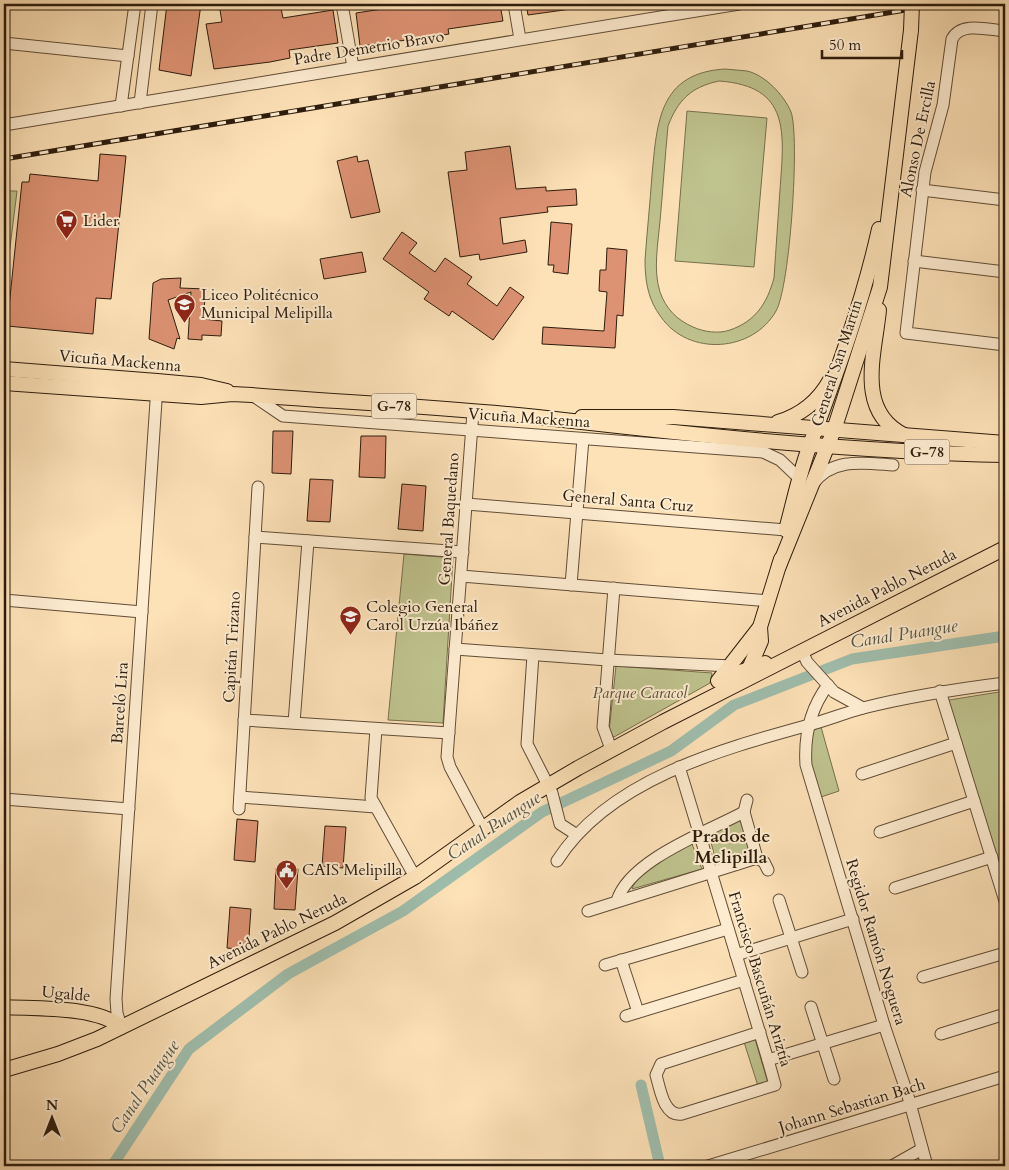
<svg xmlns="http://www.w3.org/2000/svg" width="1009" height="1170" font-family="Cardo,serif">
<rect width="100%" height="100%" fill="#fde1b7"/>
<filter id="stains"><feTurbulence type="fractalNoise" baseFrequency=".004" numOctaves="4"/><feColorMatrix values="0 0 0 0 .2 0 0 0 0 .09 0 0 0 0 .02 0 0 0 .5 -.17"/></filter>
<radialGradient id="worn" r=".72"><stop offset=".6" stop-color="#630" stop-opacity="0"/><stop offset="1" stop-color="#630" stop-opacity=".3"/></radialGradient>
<g fill="#bfc38e" stroke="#76704d" fill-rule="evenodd">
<path d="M725 69C732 70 740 70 747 71 765 75 784 95 791 112 800 137 790 287 776 311 753 352 689 357 661 317 648 300 645 281 645 260 647 232 650 204 652 175 657 122 659 73 725 69ZM719 81C791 86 784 133 780 190 778 219 776 248 774 278 767 303 756 321 730 330 719 334 704 332 693 327 677 320 666 309 660 292 653 270 658 244 660 221 663 189 665 157 668 126 678 100 691 87 719 81Z"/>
<path d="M687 111 767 118 754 267 675 261Z"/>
<path d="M4 191H17L4 296Z"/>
<path d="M404 554 453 558 443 723 388 720Z"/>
<path d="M616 666 712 673 710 683 614 737 609 732Z"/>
<path d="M1005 691V910L943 701Z"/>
<path d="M821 727 839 791 818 798 811 771V731Z"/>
<path d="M742 819 751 853 717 865 709 835Z"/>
<path d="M692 844 702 869 632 889C637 871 676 853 692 844Z"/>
<path d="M755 1039 768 1083 758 1086 744 1042Z"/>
</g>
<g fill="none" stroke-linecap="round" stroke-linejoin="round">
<g stroke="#9fbead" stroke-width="11">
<path d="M641 1085 660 1166"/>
<path d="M112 1166 189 1049 288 974 403 911 542 812 671 751 734 705 852 659 1005 636"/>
</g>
</g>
<g fill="#dd9273" stroke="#2d1c0c">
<path d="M167 4H201L191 76 159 70Z"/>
<path d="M219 4H280L283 18 333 10 338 43 289 50 290 58 270 62 214 69 206 24 222 22Z"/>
<path d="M415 4H500L503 21 448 29 449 34 438 36 360 46 356 13Z"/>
<path d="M526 4H570L571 9 528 15Z"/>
<path d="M510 146 516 189 546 187V191L576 189 577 205 547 207 548 212 500 218 503 244 525 240 527 252 480 260 479 254 460 257 448 172 467 170 465 152Z"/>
<path d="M100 154 126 156 111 299 96 298 93 334 7 326 22 182H29L30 174 98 181Z"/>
<path d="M357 156 358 162 368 160 380 212 351 218 337 161Z"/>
<path d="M551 222 572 224 568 274 553 272 554 265H548Z"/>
<path d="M402 232 417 243 409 253 435 272 445 258 472 277 467 284 497 306 510 287 524 297 493 340 452 311 449 316 424 299 429 292 383 259Z"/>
<path d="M607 248 627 250 623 316 617 315 615 348 542 344 543 327 604 331 607 292 599 291 600 270H606Z"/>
<path d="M362 252 366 272 324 279 320 259Z"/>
<path d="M181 278 180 288 206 289 203 319 222 321 221 336 202 335V340L188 339 191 292 168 300 180 339 177 338 174 349 149 339 153 283 161 279Z"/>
<path d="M273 431H293L291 474 272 473Z"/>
<path d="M361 436H386L385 478 359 477Z"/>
<path d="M310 479 333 480 330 522 307 521Z"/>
<path d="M402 484 426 486 423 531 398 529Z"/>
<path d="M237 819 258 821 255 862 234 860Z"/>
<path d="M325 826 346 827 343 868 322 866Z"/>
<path d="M276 868 298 869 295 910 274 909Z"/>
<path d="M230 907 251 909 248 950 227 948Z"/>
</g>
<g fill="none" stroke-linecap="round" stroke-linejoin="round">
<defs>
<g id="minor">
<path d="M342 4 353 67"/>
<path d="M514 4 520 39"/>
<path d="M1005 31C989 30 961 21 952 39L943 105 925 172 906 333 1005 345"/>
<path d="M4 43 128 56"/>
<path d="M140 103 152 4"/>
<path d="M121 106 135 4"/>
<path d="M4 125 739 4"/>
<path d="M922 190 1005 200"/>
<path d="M914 261 1005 272"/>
<path d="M252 395 283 416 763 452 780 460 800 479"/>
<path d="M473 412 447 757 450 767 483 829"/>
<path d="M813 484C832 457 865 463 893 465"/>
<path d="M466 504 786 530"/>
<path d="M255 537 463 552"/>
<path d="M461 576 769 601"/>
<path d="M571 585 583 439"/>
<path d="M4 600 142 612"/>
<path d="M455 649 608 660 731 666"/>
<path d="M802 651 807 662 834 692 863 708"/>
<path d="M533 655 527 744 552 793 560 824 577 835"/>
<path d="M828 685C810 709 804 736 806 765L884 1025 908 1096 927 1166"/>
<path d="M940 691 1005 901"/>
<path d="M244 720 449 733"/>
<path d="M294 723 308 541"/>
<path d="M376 729 371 798 415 877"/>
<path d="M611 749 603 727 614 588"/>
<path d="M679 767 684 783 768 1060 775 1085 682 1114C664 1117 660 1089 656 1075L661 1064 760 1032"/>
<path d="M862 774 956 743"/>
<path d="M240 797 376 807"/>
<path d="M4 799 129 809"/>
<path d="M747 800 744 812 757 858 764 862 768 870"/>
<path d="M239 809 258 487"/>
<path d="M880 832 974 801"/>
<path d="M557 861C608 780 722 749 809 725 827 720 845 713 863 708 910 696 957 689 1005 683"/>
<path d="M895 888 992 857"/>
<path d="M779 900 802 972"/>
<path d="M617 901C629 860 707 832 744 812"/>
<path d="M588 911 757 858"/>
<path d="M736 955 853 919"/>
<path d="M621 960 638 1012"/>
<path d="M605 965 728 929"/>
<path d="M923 977 1005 953"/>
<path d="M811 1007 834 1079"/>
<path d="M626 1016 744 980"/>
<path d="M121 1027 117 1013 116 999 157 386"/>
<path d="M941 1034 1005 1014"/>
<path d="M768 1060 884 1025"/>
<path d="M708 1166 1005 1076"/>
<path d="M892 1166 922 1149"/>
</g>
<g id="major">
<path d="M879 310C875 353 855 411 904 435"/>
<path d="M4 369 157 381 201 385 227 391"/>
<path d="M4 383 201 397 232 394 252 395C353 403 455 407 555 419 704 436 855 452 1005 455"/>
<path d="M582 417H673L1005 443"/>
<path d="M778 422C801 415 818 402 830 380"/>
<path d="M786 530C794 501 800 470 811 442 837 372 863 302 879 229"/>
<path d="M779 566 834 430 880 287 911 30"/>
<path d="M748 671 761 641 760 627"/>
<path d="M724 678 765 663"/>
<path d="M718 681 760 627 781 559"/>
<path d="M4 1007C36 1009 97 1006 121 1027"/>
<path d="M4 1070 58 1054 97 1039 335 923 415 877 520 802 578 768 663 722 1005 548"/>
</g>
</defs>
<use href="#minor" stroke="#614d37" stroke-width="13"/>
<use href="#major" stroke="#2d1c0c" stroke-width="16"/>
<use href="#minor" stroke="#feecd0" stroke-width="11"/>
<use href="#major" stroke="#fde1b7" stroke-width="14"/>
<defs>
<path id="rail" d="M4 159 942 4"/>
</defs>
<use href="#rail" stroke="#2d1c0c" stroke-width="5"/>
<use href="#rail" stroke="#feecd0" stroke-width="3" stroke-dasharray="9" stroke-linecap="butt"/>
<defs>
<path id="major-bridge" d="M911 30 912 4"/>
</defs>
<use href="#major-bridge" stroke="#2d1c0c" stroke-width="16" stroke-linecap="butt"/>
<use href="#major-bridge" stroke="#fde1b7" stroke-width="14"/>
</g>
<defs>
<symbol id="supermarket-pin" viewBox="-11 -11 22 30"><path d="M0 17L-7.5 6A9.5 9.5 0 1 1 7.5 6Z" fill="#8f2418" stroke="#feecd0"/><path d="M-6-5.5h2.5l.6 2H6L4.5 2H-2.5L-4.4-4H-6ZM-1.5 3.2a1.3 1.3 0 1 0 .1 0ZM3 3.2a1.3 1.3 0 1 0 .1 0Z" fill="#fff"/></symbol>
<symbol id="school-pin" viewBox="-11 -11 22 30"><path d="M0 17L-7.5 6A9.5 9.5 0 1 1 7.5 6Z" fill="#8f2418" stroke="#feecd0"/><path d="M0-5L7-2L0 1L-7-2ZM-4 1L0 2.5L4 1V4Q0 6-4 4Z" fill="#fff"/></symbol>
<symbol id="civic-pin" viewBox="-11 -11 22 30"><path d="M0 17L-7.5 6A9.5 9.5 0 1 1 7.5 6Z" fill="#8f2418" stroke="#feecd0"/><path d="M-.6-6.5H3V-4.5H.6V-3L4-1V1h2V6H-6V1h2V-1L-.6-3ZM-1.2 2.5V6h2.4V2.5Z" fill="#fff"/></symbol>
</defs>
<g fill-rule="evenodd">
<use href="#supermarket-pin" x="54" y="208" width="25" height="34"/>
<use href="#school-pin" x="172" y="292" width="25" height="34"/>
<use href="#school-pin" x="338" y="604" width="25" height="34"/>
<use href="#civic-pin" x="274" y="858" width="25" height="34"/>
</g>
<g text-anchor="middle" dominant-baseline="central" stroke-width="4" stroke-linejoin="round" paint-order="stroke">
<g fill="#feecd0" stroke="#6c5a47" stroke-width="1">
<rect x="371.5" y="393.5" width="45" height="25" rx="4"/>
<rect x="904.5" y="439.5" width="45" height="25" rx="4"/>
</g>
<g font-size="15" font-weight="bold" fill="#2d1c0c">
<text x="394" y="406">G-78</text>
<text x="927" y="452">G-78</text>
</g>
<g font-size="16" fill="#2d1c0c" stroke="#feecd0">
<text transform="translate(369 48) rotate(-9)">Padre Demetrio Bravo</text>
<text transform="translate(918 139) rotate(-78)">Alonso De Ercilla</text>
<text transform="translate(120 361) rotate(5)">Vicuña Mackenna</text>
<text transform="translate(837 363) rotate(-72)">General San Martín</text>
<text transform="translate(529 418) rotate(4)">Vicuña Mackenna</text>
<text transform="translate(628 501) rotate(5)">General Santa Cruz</text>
<text transform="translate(449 519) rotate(-86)">General Baquedano</text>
<text transform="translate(887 588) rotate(-27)">Avenida Pablo Neruda</text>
<text transform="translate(232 647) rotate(-87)">Capitán Trizano</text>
<text transform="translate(120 703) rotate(-86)">Barceló Lira</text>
<text transform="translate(277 931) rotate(-26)">Avenida Pablo Neruda</text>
<text transform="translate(876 942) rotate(73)">Regidor Ramón Noguera</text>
<text transform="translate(760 979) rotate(73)">Francisco Bascuñán Ariztía</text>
<text transform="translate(66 994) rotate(5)">Ugalde</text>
<text transform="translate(852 1106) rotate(-17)">Johann Sebastian Bach</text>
</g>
<g font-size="16" fill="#2d1c0c" stroke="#feecd0" text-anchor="start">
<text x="83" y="221">Lider</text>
<text x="201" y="295">Liceo Politécnico<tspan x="201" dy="18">Municipal Melipilla</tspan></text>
<text x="366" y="607">Colegio General<tspan x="366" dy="18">Carol Urzúa Ibáñez</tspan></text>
<text x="302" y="870">CAIS Melipilla</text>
</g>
<g font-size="16" font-style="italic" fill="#594e33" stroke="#feecd0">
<text x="640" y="693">Parque Caracol</text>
</g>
<g font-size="18" font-style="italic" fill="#554" stroke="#feecd0">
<text transform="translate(904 634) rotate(-9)">Canal Puangue</text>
<text transform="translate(494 826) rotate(-34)">Canal Puangue</text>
<text transform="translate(145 1087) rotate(-56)">Canal Puangue</text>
</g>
<g font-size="18" font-weight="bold" fill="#2d1c0c" stroke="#feecd0">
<text x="731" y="836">Prados de<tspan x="731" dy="21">Melipilla</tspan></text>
</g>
</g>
<rect width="1009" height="1170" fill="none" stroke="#fde1b7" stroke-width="20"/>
<rect x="5" y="5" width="999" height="1160" fill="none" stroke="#2d1c0c" stroke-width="2.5"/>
<rect x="10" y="10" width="989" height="1150" fill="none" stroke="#2d1c0c"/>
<g transform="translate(52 1118)" stroke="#feecd0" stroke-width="4" paint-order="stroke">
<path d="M0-4L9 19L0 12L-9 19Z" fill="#2d1c0c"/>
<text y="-8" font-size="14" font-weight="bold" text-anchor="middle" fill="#2d1c0c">N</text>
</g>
<path d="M822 50v8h80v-8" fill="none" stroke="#2d1c0c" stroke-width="2.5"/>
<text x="829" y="50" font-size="15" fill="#2d1c0c" stroke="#feecd0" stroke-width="4" paint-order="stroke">50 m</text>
<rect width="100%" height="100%" filter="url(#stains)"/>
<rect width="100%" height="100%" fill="url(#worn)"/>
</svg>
